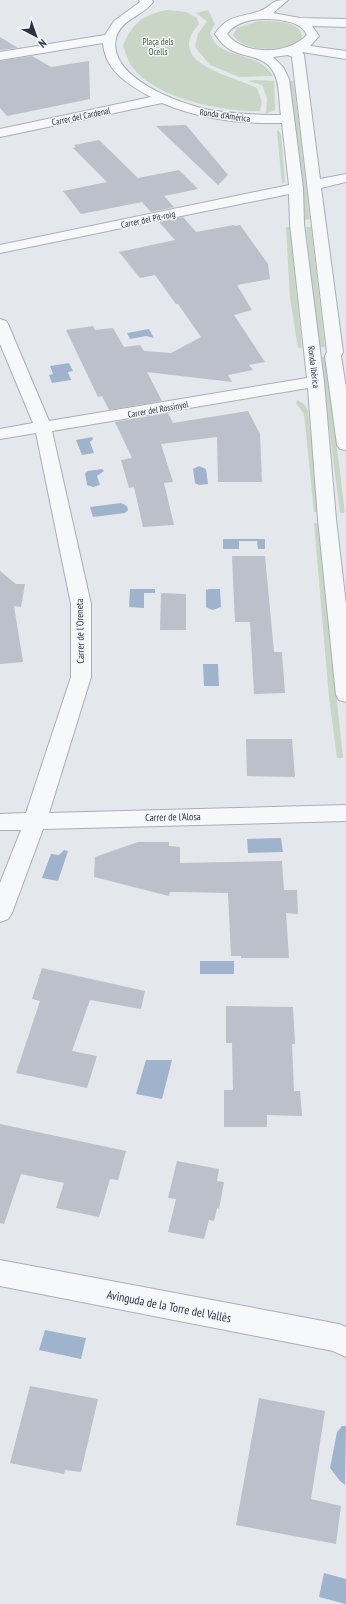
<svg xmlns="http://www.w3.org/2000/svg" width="346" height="1604" font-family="'PT Sans Narrow',sans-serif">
<rect width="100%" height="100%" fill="#e4e7ec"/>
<g fill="#c9d6c5">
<path d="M167 10 186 12 197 18 199 24C163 64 234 76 257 88L262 102 260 111C223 112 157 99 133 68 128 62 126 53 123 46 132 23 143 15 167 10Z"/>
<path d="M208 10 215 24 210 33C212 37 214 42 216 44 231 59 258 52 273 76L239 77 210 65 195 47 198 34 207 21 196 13Z"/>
<path d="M259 21C271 21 303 20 302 38 289 53 243 53 233 35L237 28Z"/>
<path d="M255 80 274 81 275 110 266 114 267 98 262 85 248 81Z"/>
<path d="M290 81H293L295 92 310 219 305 220Z"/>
<path d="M278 130 281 134 285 182 282 184 277 131Z"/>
<path d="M286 227H290L302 348H298L290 298Z"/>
<path d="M306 227H311L325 347H319Z"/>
<path d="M320 357H326L345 513H340Z"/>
<path d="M297 400 305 405 308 411 319 512H314L304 414 296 403Z"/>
<path d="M314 523H321L332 655 343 758H337L329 697Z"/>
</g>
<g fill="#9fb4cc">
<path d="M149 329 154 338 146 336 130 339 127 333Z"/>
<path d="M69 363 73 371 68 372 71 380 52 383 49 375 53 374 50 366Z"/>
<path d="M92 437 93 439 90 442 94 453 82 455 76 440Z"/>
<path d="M199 466 206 469 208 484 199 485 195 483 193 469Z"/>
<path d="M102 469 104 471 97 476 100 485 93 487 87 485 85 473 88 471Z"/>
<path d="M121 503 127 506 128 510 125 513 93 517 90 507Z"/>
<path d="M223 539H265V549H258L257 541H239V549H223Z"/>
<path d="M130 589H155V593H144V608L129 607Z"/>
<path d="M209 589H220L221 607C213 610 213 611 206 607V590Z"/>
<path d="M203 664H218L219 686H204Z"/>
<path d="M281 838 283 852 248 853 247 839Z"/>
<path d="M64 850 68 851 58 881 42 878 51 854 59 855Z"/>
<rect x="200" y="961" width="34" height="13"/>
<path d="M146 1060H172L162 1099 136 1094Z"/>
<path d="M45 1330 86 1338 81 1359 39 1350Z"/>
<path d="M342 1426H346L345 1485 340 1481 330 1468 337 1432Z"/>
<path d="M324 1573 346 1579V1604L319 1597Z"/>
</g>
<g fill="#bbc0ca">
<path d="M0 37 18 48 0 50Z"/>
<path d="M32 56 51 67 89 61 90 99 7 116 0 108V61Z"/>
<path d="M186 125 228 175 218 185 156 126Z"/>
<path d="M99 140 138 178 179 170 198 189 164 196 174 207 151 212 142 202 81 214 63 191 107 182 73 148 76 147 74 145Z"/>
<path d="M183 217 196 232 234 225 235 226 240 225 268 264 270 279 237 285 252 310 234 315 265 362 249 365 253 370 228 375 232 382 147 372 162 401 109 410 102 396 98 397 66 330 93 326 95 330 113 328 124 347 140 345 144 351 171 353 201 337 178 304H176L155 275 140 278 119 252 175 240 159 222Z"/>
<path d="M248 411 260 434 262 482H218L217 437 161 444 173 482 164 483 174 525 143 527 134 487 129 488 121 460 132 458 115 422 168 413 173 423Z"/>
<path d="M232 556H265L274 652H282L285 693 254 694 250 622H235Z"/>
<path d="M0 571 16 584H25L21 607 14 606 23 662 0 664Z"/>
<path d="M161 593 186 594V630H160Z"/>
<path d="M246 739H292L295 777 247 776Z"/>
<path d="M138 842H169V846L180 847V863L282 861 284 890H297L298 914 286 913 289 958H241V956H231L228 893 180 892H170L169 896 94 877 95 857Z"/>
<path d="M42 968 145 991 141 1009 90 1000 72 1051 97 1056 87 1088 16 1073 40 1001 32 999Z"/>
<path d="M226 1006 293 1007 295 1044H292L294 1091H300L302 1116 267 1115V1127H224V1090H233L232 1043H226Z"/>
<path d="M0 1124 126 1151 118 1180 110 1179 99 1217 56 1208 64 1183 21 1174 4 1224 0 1223Z"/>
<path d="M177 1161 219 1169 217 1181 224 1182 219 1209 217 1208 214 1221 209 1220 204 1239 168 1232 176 1199 168 1198Z"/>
<path d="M30 1386 98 1399 81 1472 65 1470 64 1474 10 1463Z"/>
<path d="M259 1398 325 1411 311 1499 341 1506 336 1544 236 1525Z"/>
</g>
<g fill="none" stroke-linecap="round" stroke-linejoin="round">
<defs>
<g id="minor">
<path d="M139 0H152L153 2C143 16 121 19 116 38 107 78 181 104 210 110 233 114 257 115 281 115 279 103 280 86 275 75 267 56 248 58 233 51 224 47 220 41 215 34 228 14 241 18 260 11 275 5 268 0 288 0L273 13 300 18 346 19V27L312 26 319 36 310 46 346 51V59L302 52 304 55 320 179 346 174V182L321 188 343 352 341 356 346 388V450L340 449 337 445 325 356 327 352 292 57 288 55 273 57 283 67 289 79 303 188 304 224 324 382 336 519 346 605V702L339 700 336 695 318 519 308 388 52 431 91 604V677L49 813 346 805V821L43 829 12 913 8 919 0 922V883L21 830H0V814L26 813 71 677V604L36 433 0 439V429L33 423 0 344V319L6 321 8 324 49 421 307 378 290 224 289 194 0 253V245L289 185 282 123C241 124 200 119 162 103L0 137V129L151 97C129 85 105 71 103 43L0 60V52L105 35 114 21 140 2ZM252 20C267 18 300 18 307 35 288 55 244 56 227 34 233 25 242 22 252 20Z"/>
<path d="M0 1260 339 1324 346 1327V1357L333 1351 0 1286Z"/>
</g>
</defs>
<use href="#minor" stroke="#a9aeb7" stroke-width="2"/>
<use href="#minor" fill="#f7f8fa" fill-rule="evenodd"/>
</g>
<g text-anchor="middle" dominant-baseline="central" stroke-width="3" stroke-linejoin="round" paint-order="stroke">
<g font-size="9" fill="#3f6138" stroke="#f4f6f9">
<text x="158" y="41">Plaça dels<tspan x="158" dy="10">Ocells</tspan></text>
</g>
<g font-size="9" fill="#2b3445" stroke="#f4f6f9">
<text transform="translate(225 115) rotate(8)">Ronda d'Amèrica</text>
<text transform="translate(81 116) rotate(-12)">Carrer del Cardenal</text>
<text transform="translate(148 219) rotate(-12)">Carrer del Pit-roig</text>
<text transform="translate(314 367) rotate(83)">Ronda Ibèrica</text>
<text transform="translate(158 409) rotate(-10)">Carrer del Rossinyol</text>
</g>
<g font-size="10" fill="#2b3445" stroke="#f4f6f9">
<text transform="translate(80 631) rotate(-91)">Carrer de l'Oreneta</text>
<text transform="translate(173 817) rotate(-1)">Carrer de l'Alosa</text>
</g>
<g font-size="12" fill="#2b3445" stroke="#f4f6f9">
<text transform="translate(169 1306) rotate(11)">Avinguda de la Torre del Vallès</text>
</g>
</g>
<g transform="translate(36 36) rotate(139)" stroke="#f4f6f9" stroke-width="3" paint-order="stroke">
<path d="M0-3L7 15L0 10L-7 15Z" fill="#2b3445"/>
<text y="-6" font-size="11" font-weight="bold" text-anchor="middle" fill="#2b3445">N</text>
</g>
</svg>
